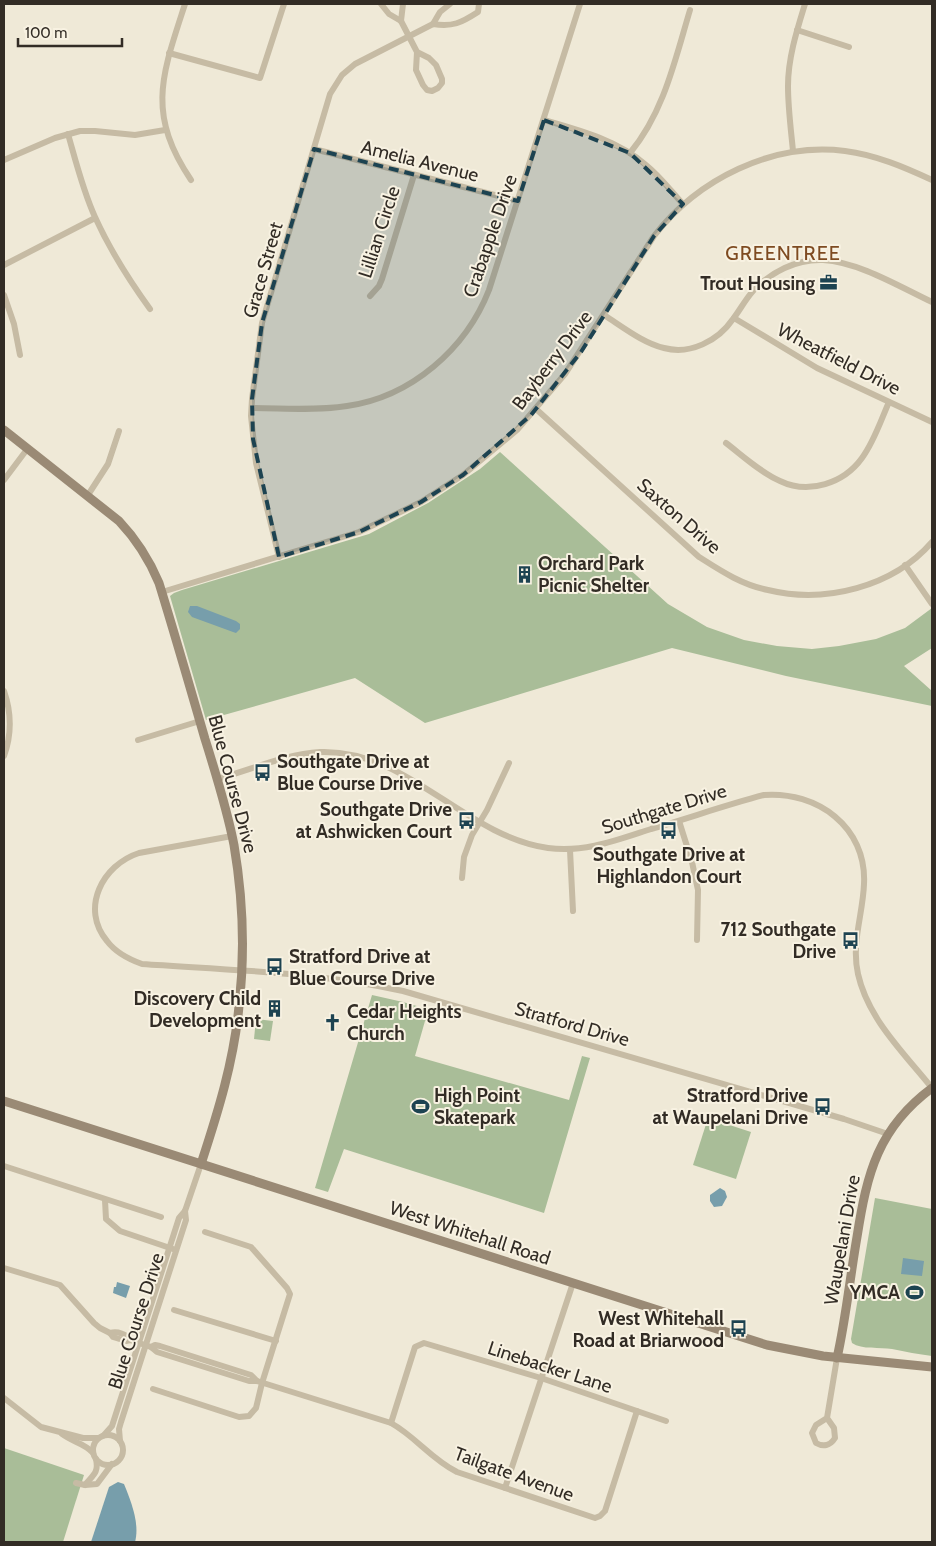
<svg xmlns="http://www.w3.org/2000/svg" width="936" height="1546" font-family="Cabin,sans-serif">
<rect width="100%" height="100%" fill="#efe9d7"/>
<g fill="#a9bd98">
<path d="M500 452 668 604 707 627 744 640 777 646 812 649 839 646 876 639 905 628 932 608V648L904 666 932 691V706L786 676 672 648 425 723 355 678 206 720 170 596 174 593 182 590 369 534 428 503 480 469Z"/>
<path d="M372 995 403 1002 434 1011 432 1020 429 1022 425 1021 415 1056 569 1100 582 1056 590 1058 544 1213 344 1149 328 1192 315 1188Z"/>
<path d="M256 1019 273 1021 270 1041 254 1039Z"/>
<path d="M708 1118 751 1132 736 1179 693 1165Z"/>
<path d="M875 1198 932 1209V1356C918 1354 906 1352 892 1349 880 1347 862 1350 852 1343L851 1339Z"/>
<path d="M4 1448 84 1475 63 1542H4Z"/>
</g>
<g fill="#779eab">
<path d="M190 606H197L236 621 240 624V629L236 633 233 632 192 617 188 612Z"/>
<path d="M720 1188 725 1191 727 1197 722 1206 714 1207 710 1201V1195Z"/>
<path d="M903 1258 924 1261 922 1276 901 1274Z"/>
<path d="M117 1282 130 1286 126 1298 113 1293 114 1287H116Z"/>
<path d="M118 1482 124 1484C131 1501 140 1524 135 1542H91L109 1487Z"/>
</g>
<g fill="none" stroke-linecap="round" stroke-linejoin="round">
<g stroke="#c6bba4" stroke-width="6">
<path d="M185 4C162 75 146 113 191 180"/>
<path d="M381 4 389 14 401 21 417 52 429 58 436 65 442 79V83L438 88 432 91 427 90 423 85 416 70 417 52"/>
<path d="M401 21 403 4"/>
<path d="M433 24 440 12 450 4"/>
<path d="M797 30 849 47"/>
<path d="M169 53 260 78 284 4"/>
<path d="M544 120C579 130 617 140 646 165 660 176 670 190 683 204"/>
<path d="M68 134C76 162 83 191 95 217 110 250 129 280 150 309"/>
<path d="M314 149 518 201"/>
<path d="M793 151C791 130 788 108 788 86 788 58 797 30 805 4"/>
<path d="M630 153C664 112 675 60 690 10"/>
<path d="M4 160 55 138 80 131H95L135 135 165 130"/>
<path d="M4 265 95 218"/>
<path d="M4 295 14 324 20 355"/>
<path d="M370 296 379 286 382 279 414 175"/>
<path d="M604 315C623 327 643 343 664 348 690 355 718 341 733 319 740 310 745 300 753 291 771 272 796 259 823 260 859 262 900 287 932 302"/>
<path d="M734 318 817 368 932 422"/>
<path d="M252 408C283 408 316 411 347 406 411 397 466 349 489 290L580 4"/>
<path d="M536 409 699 557C721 571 742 585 768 590 825 604 893 587 932 542"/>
<path d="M726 443C743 456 760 472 780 481 809 495 844 483 862 458 874 442 881 420 889 402"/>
<path d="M4 480 28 448"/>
<path d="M88 495 108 464 119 431"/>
<path d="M279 557 256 463 251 416 252 399 262 323 330 94 342 75 355 64 433 24C453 27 461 23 478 12L479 4"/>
<path d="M905 565 932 604"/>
<path d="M162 592 359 532 421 502 463 475 517 430 565 374 654 236C698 179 772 142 845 151 876 155 904 167 932 180"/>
<path d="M4 691C12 714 12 734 4 756"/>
<path d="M138 740 200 721"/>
<path d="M217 779C251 770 285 754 320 752 408 749 464 836 548 848 584 853 617 840 651 829 689 818 726 805 764 795 817 791 867 827 864 884 863 914 851 943 858 974 868 1019 904 1053 932 1088"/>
<path d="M679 821 692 862 698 890 697 940"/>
<path d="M232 836 139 853C102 865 80 909 107 941 116 953 128 959 142 964 229 970 318 972 403 991L844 1119 888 1134"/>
<path d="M570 850 573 911"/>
<path d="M462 878 464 857 472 835 487 810 509 763"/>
<path d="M4 1166 161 1217"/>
<path d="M105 1200 106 1219 120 1231 173 1249"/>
<path d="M4 1268 60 1285 94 1323 100 1328 110 1333 113 1337 126 1341 130 1340 151 1347 157 1352 249 1381H257L391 1423C416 1437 431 1459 457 1472L595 1518 600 1516 605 1511 637 1411"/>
<path d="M174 1310 276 1341"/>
<path d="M110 1333C118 1331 126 1334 130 1340"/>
<path d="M151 1347 155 1345 160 1346 251 1375 257 1381"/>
<path d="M153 1389 239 1417 249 1416 256 1408 262 1383 290 1294 287 1288 251 1247 205 1232"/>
<path d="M4 1398 41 1427 83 1438H98"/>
<path d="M827 1418 816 1425 812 1433 816 1443C823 1447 830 1446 835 1438L834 1428 827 1418 837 1358"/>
<path d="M391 1423 415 1347 424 1343 541 1378 666 1421"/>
<path d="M62 1434C72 1442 85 1443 93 1453"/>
<path d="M104 1435 112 1426 179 1218 185 1211 201 1164"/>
<circle cx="108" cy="1450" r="15"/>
<path d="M120 1441 119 1429 121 1422 186 1220 185 1211"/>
<path d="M76 1483 85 1485 97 1484 112 1464"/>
<path d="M85 1485C93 1475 99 1473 96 1459"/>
<path d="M505 1488 573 1283"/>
</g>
<g stroke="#9a8a75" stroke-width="9">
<path d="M4 430 119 521C137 540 149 559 159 583 175 635 190 687 205 739 216 774 227 809 234 845 243 898 245 953 239 1006 234 1061 218 1112 201 1164"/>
<path d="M4 1101 767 1345 823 1356 932 1367"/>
<path d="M837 1358C846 1318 850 1277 857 1237 867 1173 878 1128 932 1088"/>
</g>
</g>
<path fill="#1d4351" fill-opacity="0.2" stroke="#1d4351" stroke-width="4" stroke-dasharray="10 6" stroke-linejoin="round" d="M544 120 630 153 683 204 654 236 581 352 531 415 463 475 421 502 359 532 279 557 253 439 252 399 262 323 314 149 518 201Z"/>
<defs>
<symbol id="office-bare" viewBox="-9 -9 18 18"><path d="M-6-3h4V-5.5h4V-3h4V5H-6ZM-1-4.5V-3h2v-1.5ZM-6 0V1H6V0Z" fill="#1d4351" stroke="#f8f2e2" stroke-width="2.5" paint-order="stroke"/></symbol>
<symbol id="building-bare" viewBox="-9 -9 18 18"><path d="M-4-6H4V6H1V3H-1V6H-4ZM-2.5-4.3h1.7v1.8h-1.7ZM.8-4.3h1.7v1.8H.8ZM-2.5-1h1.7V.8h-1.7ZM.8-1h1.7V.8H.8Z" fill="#1d4351" stroke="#f8f2e2" stroke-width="2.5" paint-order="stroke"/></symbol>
<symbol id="bus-bare" viewBox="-9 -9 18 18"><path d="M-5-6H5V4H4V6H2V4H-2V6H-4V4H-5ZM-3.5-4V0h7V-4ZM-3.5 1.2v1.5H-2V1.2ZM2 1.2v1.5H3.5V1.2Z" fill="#1d4351" stroke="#f8f2e2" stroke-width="2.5" paint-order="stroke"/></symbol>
<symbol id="church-bare" viewBox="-9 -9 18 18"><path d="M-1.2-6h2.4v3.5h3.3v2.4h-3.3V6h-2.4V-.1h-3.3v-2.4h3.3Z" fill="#1d4351" stroke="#f8f2e2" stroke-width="2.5" paint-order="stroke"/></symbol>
<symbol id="stadium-bare" viewBox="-9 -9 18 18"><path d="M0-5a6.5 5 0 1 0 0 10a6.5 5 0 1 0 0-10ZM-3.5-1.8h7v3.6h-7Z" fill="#1d4351" stroke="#f8f2e2" stroke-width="2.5" paint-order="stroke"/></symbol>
</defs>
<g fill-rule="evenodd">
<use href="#office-bare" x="816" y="270" width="25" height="25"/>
<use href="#building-bare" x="512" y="562" width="25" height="25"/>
<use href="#bus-bare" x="250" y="760" width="25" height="25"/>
<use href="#bus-bare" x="454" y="808" width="25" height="25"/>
<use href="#bus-bare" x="656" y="818" width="25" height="25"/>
<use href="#bus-bare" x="838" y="928" width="25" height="25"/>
<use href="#bus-bare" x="262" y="954" width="25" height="25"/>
<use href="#building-bare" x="262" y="996" width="25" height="25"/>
<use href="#church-bare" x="320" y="1010" width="25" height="25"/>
<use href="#stadium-bare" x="408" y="1094" width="25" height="25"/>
<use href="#bus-bare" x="810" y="1094" width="25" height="25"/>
<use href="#stadium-bare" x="902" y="1280" width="25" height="25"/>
<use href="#bus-bare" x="726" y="1316" width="25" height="25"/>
</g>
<g text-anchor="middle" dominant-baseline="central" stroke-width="4" stroke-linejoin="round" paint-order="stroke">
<g font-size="19" fill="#322c25" stroke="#f8f2e2">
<text transform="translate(420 161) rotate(14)">Amelia Avenue</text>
<text transform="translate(379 232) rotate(-72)">Lillian Circle</text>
<text transform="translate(490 236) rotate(-71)">Crabapple Drive</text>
<text transform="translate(263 270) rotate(-74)">Grace Street</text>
<text transform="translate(839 359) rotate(27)">Wheatfield Drive</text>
<text transform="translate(552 360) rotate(-53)">Bayberry Drive</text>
<text transform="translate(679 516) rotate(41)">Saxton Drive</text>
<text transform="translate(233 784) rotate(75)">Blue Course Drive</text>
<text transform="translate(664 809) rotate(-17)">Southgate Drive</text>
<text transform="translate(572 1024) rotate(16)">Stratford Drive</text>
<text transform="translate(470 1233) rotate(18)">West Whitehall Road</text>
<text transform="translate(842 1240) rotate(-80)">Waupelani Drive</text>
<text transform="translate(136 1321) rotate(-72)">Blue Course Drive</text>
<text transform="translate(550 1367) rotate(18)">Linebacker Lane</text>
<text transform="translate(514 1474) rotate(20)">Tailgate Avenue</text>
</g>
<g font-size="19" font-weight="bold" fill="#322c25" stroke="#f8f2e2" text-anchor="end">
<text x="815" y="283">Trout Housing</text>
<text x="538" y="563" text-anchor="start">Orchard Park<tspan x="538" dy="22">Picnic Shelter</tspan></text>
<text x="277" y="761" text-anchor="start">Southgate Drive at<tspan x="277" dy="22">Blue Course Drive</tspan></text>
<text x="452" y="809">Southgate Drive<tspan x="452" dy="22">at Ashwicken Court</tspan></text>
<text x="669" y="854" text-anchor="middle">Southgate Drive at<tspan x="669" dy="22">Highlandon Court</tspan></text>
<text x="836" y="929">712 Southgate<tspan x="836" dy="22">Drive</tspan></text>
<text x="289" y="956" text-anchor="start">Stratford Drive at<tspan x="289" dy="22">Blue Course Drive</tspan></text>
<text x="261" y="998">Discovery Child<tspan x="261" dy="22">Development</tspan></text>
<text x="347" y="1011" text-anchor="start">Cedar Heights<tspan x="347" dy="22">Church</tspan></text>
<text x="434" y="1095" text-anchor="start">High Point<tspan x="434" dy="22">Skatepark</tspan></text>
<text x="808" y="1095">Stratford Drive<tspan x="808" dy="22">at Waupelani Drive</tspan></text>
<text x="900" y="1292">YMCA</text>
<text x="724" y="1318">West Whitehall<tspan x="724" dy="22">Road at Briarwood</tspan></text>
</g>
<g font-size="20" letter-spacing="1" fill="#7e4b21" stroke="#f8f2e2">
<text x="783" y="253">GREENTREE</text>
</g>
</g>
<rect width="936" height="1546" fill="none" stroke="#322c25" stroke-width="10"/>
<path d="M18 38v8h104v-8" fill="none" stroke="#322c25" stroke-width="2.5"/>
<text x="25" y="38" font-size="15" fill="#322c25" stroke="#f8f2e2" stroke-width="4" paint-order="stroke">100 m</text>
</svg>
